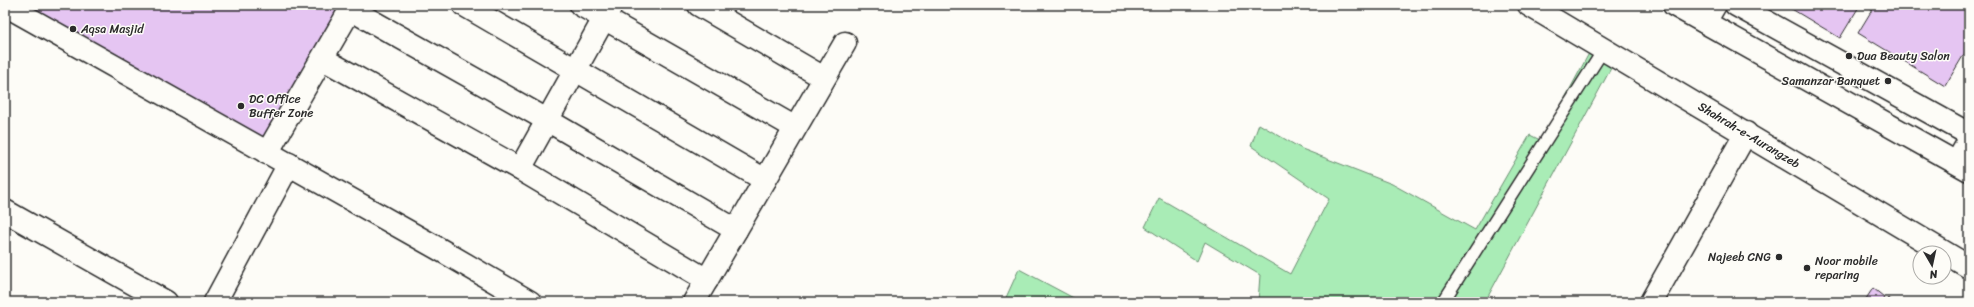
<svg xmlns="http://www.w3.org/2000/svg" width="1974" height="307" font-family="Sriracha,sans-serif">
<rect width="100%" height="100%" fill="#fdfcf7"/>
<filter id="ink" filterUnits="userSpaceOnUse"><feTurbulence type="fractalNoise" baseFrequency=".025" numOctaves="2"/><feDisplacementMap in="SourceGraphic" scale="8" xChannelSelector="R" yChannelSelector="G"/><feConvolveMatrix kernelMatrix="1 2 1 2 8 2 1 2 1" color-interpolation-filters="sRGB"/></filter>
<g filter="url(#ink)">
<g fill="#a9ecb6" stroke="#6a8c70">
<path d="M1594 44 1617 57 1485 302H1258L1260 275 1205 242 1197 261 1145 227 1159 198 1290 274 1329 199 1251 146 1259 124 1302 149 1392 184 1475 230 1530 135 1542 141Z"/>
<path d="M1019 269 1081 302H1004Z"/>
</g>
<g fill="#e5c5f2" stroke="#2b2b2b">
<path d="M11 5H112L87 50Z"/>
<path d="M11 5H353L269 153Z"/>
<path d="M1785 5H1860L1840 38Z"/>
<path d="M1875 5H1969V46L1945 86 1858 33Z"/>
<path d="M1873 288 1884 297 1883 299 1885 301 1888 298 1894 302H1864Z"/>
</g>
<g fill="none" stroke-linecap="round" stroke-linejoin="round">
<defs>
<path id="service" d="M1443 302 1604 49"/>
<g id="minor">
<path d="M464 5 765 180"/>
<path d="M581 5 794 127"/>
<path d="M699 5 824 78"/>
<path d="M1736 5 1969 134"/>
<path d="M350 9 547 120 736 230"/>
<path d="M1705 22 1715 5"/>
<path d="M323 59 520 169 707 280"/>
<path d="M267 153 353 5"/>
<path d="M520 169 611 6"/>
<path d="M5 211 166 302"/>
<path d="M215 302 289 164"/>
<path d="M694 302 845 43"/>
<path d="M1651 302 1746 133"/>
</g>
<g id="tertiary">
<path d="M5 5 439 249 530 302"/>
<path d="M1957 162 1969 141"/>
</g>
<g id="secondary">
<path d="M1529 5 1969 267"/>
<path d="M1674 5 1969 170"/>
</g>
</defs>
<use href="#service" stroke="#2b2b2b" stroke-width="14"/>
<use href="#minor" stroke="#2b2b2b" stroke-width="25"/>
<use href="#tertiary" stroke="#2b2b2b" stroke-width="25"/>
<use href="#secondary" stroke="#2b2b2b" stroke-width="25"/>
<use href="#service" stroke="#fdfcf7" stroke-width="11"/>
<use href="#minor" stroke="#fdfcf7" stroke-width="22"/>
<use href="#tertiary" stroke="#fdfcf7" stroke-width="22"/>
<use href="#secondary" stroke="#fdfcf7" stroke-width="22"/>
</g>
</g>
<g fill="#2b2b2b" stroke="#fdfcf7" stroke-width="1.5">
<circle cx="73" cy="29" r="4"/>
<circle cx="1849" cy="56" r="4"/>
<circle cx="1888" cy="81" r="4"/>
<circle cx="241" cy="106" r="4"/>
<circle cx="1779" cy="257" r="4"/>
<circle cx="1807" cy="268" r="4"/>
</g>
<g text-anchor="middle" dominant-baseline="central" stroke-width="3" stroke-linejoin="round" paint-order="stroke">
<g font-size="12" fill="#2b2b2b" stroke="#fdfcf7" text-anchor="start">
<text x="81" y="29">Aqsa Masjid</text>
<text x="1857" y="56">Dua Beauty Salon</text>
<text x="1880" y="81" text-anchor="end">Samanzar Banquet</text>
<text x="249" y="99">DC Office<tspan x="249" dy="14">Buffer Zone</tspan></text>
<text x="1771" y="257" text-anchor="end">Najeeb CNG</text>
<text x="1815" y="261">Noor mobile<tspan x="1815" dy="14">reparing</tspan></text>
</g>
<g font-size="12" fill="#2b2b2b" stroke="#fdfcf7">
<text transform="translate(1749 135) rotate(31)">Shahrah-e-Aurangzeb</text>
</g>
</g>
<rect width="1974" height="307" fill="none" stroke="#fdfcf7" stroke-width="20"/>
<rect x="10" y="10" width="1954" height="287" fill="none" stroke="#2b2b2b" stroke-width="1.5" filter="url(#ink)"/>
<g transform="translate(1932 265) rotate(171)"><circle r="19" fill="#fdfcf7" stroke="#a9a8a5"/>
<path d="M0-3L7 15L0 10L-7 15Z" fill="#2b2b2b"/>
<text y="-6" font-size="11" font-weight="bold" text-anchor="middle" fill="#2b2b2b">N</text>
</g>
</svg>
